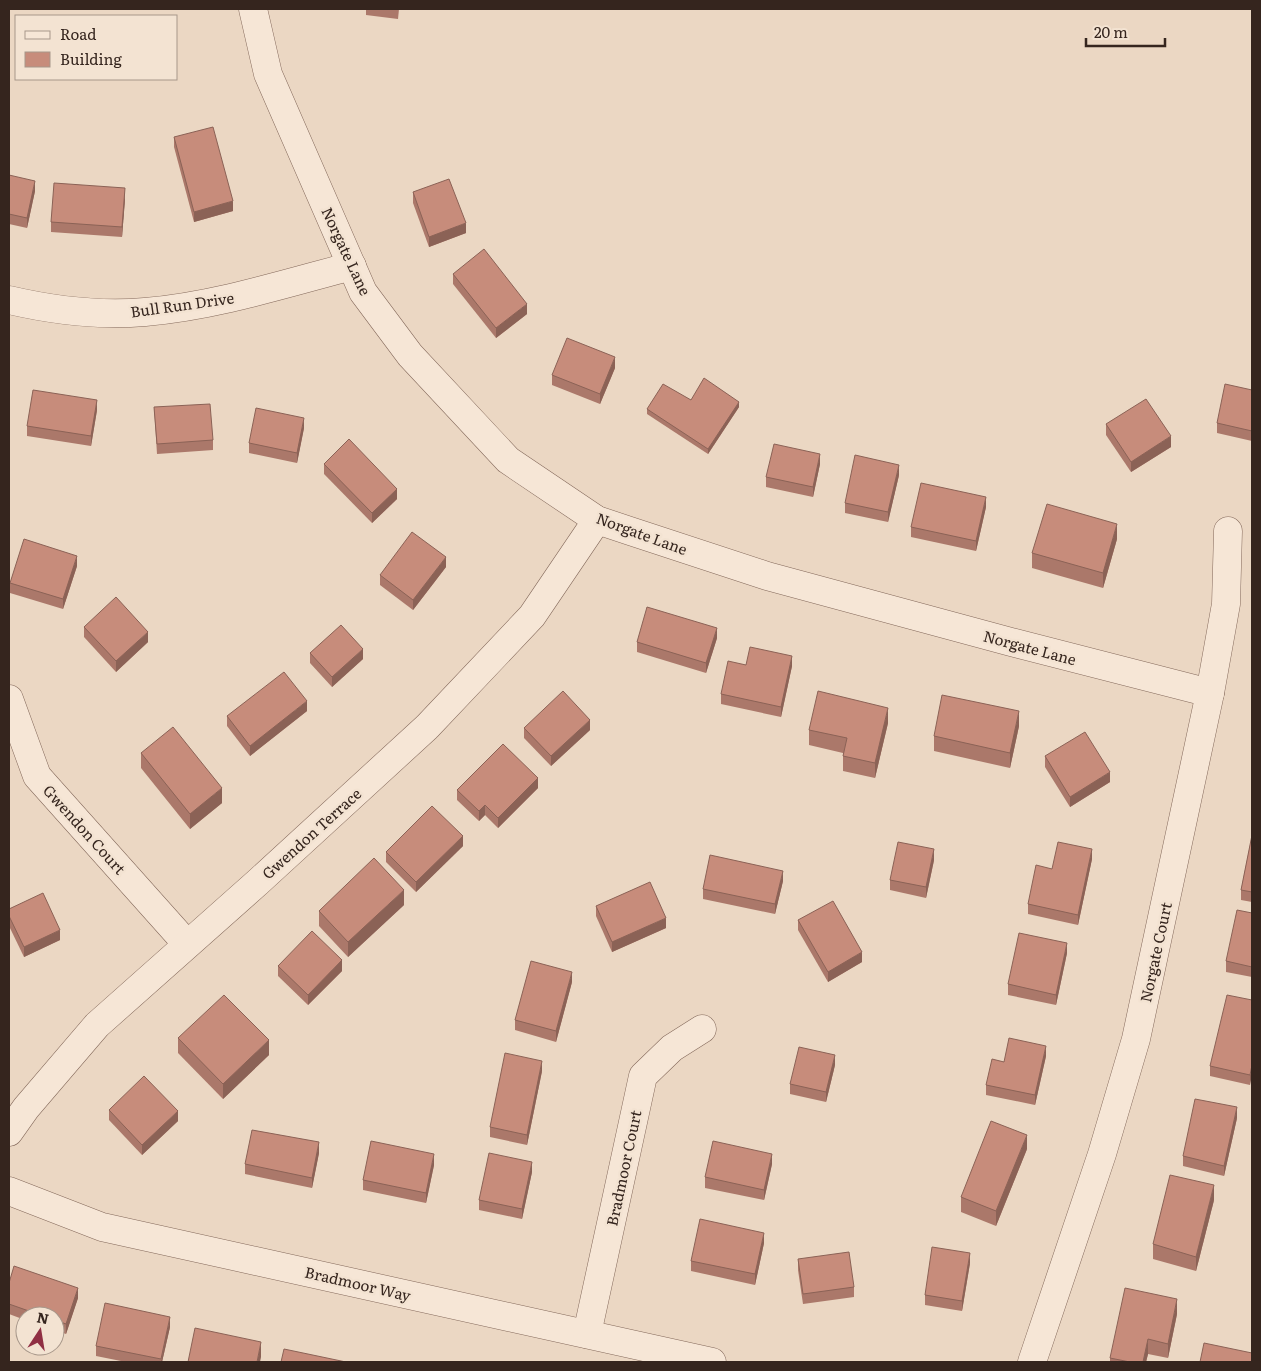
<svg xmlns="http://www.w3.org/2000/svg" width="1261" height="1371" font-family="Literata,serif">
<rect width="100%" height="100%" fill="#ebd7c3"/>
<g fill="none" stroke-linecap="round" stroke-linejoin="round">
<defs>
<g id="street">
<path d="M253 9 268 74 363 292 410 355 508 460 597 520 630 531 767 576 1011 642 1210 693"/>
<path d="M9 300C52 310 100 316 145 312 215 306 284 284 352 266"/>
<path d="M9 699 37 776 187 944"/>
<path d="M9 1132 26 1108 97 1025 258 882 427 727 532 616 597 520"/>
<path d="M9 1191 102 1227 712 1362"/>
<path d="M587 1334 643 1076 672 1048 702 1029"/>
<path d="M1032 1362 1102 1154 1136 1039 1210 693 1226 604 1228 531"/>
</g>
</defs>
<use href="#street" stroke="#84695b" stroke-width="29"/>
<use href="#street" stroke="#f6e6d6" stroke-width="28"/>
</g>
<g fill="#ab786a">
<path d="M366 9H399L398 19 366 15Z"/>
<path d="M174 137 233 211 194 222 174 147Z"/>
<path d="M9 175 35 191 27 228 9 224Z"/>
<path d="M413 192 466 233 429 247 413 203Z"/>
<path d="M125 199 122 237 51 232V222Z"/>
<path d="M453 274 527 314 496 338 453 284Z"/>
<path d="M615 368 600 404 552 385V375Z"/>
<path d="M1252 390V441L1217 433V423Z"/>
<path d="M691 400 739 407 708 454 647 414V409Z"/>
<path d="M154 407 213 440V450L157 454Z"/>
<path d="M97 410 91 446 27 436V426Z"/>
<path d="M1106 424 1171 447 1131 472 1106 435Z"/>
<path d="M304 428 297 463 249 453V443Z"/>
<path d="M324 464 397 499 372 523 324 474Z"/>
<path d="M820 464 813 497 766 487V477Z"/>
<path d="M899 475 888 522 845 513V503Z"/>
<path d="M986 507 976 551 911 537V527Z"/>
<path d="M1117 539 1103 588 1032 568V553Z"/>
<path d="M77 566 63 609 10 593V583Z"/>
<path d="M446 567 413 610 380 585V575Z"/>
<path d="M84 627 148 642 116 672 84 637Z"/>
<path d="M717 638 706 673 637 652V642Z"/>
<path d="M310 653 363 659 332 687 310 663Z"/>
<path d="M746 665 792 666 781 717 721 704V694Z"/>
<path d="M307 711 250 756 227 726V716Z"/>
<path d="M888 723 875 778 843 771V753L809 745V730Z"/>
<path d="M1019 726 1010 768 934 751V736Z"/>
<path d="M524 728 590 730 551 766 524 738Z"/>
<path d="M141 753 222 803 190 829 141 768Z"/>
<path d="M1045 756 1110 782 1070 807 1045 767Z"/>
<path d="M538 788 498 828 485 815 479 821 457 800V790Z"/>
<path d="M1252 835V902L1241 900V890Z"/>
<path d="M463 846 416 892 386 862V852Z"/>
<path d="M1092 859 1078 925 1028 914V904L1052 869Z"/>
<path d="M934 860 926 898 890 890V880Z"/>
<path d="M783 881 775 914 703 899V889Z"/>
<path d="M404 905 348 957 319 926V911Z"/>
<path d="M596 906 666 928 612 952 596 916Z"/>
<path d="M9 909 60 940 24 957 9 926Z"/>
<path d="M1252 913V977L1226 972V961Z"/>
<path d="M798 920 862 962 828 982 798 930Z"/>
<path d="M1067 953 1056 1005 1008 995V984Z"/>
<path d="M278 966 342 971 308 1005 278 976Z"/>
<path d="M572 982 556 1042 515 1030V1020Z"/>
<path d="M1252 1000 1250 1085 1210 1076V1066Z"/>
<path d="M178 1038 269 1055 223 1099 178 1053Z"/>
<path d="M1046 1056 1035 1105 986 1095V1085L1004 1062Z"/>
<path d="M835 1065 826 1102 790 1094V1084Z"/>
<path d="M542 1071 527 1145 490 1137V1127Z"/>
<path d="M109 1110 178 1121 142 1155 109 1120Z"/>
<path d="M1237 1118 1224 1176 1183 1166V1156Z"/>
<path d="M1027 1149 996 1226 961 1212V1197Z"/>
<path d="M319 1153 312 1188 245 1174V1164Z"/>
<path d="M772 1164 764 1200 705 1188V1177Z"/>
<path d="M434 1165 426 1203 363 1190V1180Z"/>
<path d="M532 1172 522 1219 479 1210V1200Z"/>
<path d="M1214 1200 1196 1271 1153 1259V1244Z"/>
<path d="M764 1243 755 1285 691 1271V1261Z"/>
<path d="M798 1259 854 1287V1297L803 1304 798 1270Z"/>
<path d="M970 1263 962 1311 925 1305V1295Z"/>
<path d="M9 1283 78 1298 66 1334 55 1330V1316H25V1320L9 1314Z"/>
<path d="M1177 1314 1168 1358 1148 1354 1146 1362H1110V1358Z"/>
<path d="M170 1327 162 1362H126L96 1356V1346Z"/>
</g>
<g fill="#8b6256">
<path d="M35 181V191L27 228V218Z"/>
<path d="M125 188V199L122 237V227Z"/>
<path d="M233 201V211L194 222V212Z"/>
<path d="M466 223V233L429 247V237Z"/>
<path d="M527 304V314L496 338V328Z"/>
<path d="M615 357V368L600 404V394Z"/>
<path d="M97 400V410L91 446V436Z"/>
<path d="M739 402V407L708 454V449Z"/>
<path d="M304 418V428L297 463V453Z"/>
<path d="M1171 436V447L1131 472V462Z"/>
<path d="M820 454V464L813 497V487Z"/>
<path d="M899 465V475L888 522V512Z"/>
<path d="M397 489V499L372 523V513Z"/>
<path d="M986 497V507L976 551V541Z"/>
<path d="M1117 524V539L1103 588V573Z"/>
<path d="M77 556V566L63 609V599Z"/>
<path d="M446 557V567L413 610V600Z"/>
<path d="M717 628V638L706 673V663Z"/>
<path d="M148 632V642L116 672V661Z"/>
<path d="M363 649V659L332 687V677Z"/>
<path d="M792 656V666L781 717V707Z"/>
<path d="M307 701V711L250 756V746Z"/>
<path d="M888 708V723L875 778V763Z"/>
<path d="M1019 711V726L1010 768V753Z"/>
<path d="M590 720V730L551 766V756Z"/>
<path d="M1110 772V782L1070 807V797Z"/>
<path d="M538 778V788L498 828V818Z"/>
<path d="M222 788V803L190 829V814Z"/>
<path d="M485 805V815L479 821V811Z"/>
<path d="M463 836V846L416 892V882Z"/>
<path d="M934 849V860L926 898V887Z"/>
<path d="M1092 849V859L1078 925V915Z"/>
<path d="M783 871V881L775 914V904Z"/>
<path d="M404 890V905L348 957V942Z"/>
<path d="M666 918V928L612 952V942Z"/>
<path d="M60 930V940L24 957V947Z"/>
<path d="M1067 943V953L1056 1005V995Z"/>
<path d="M862 952V962L828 982V972Z"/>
<path d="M342 960V971L308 1005V995Z"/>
<path d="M572 972V982L556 1042V1031Z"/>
<path d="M269 1040V1055L223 1099V1084Z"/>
<path d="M1046 1046V1056L1035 1105V1095Z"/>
<path d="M835 1055V1065L826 1102V1092Z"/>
<path d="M542 1061V1071L527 1145V1135Z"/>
<path d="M1252 1065V1075L1250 1085V1075Z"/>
<path d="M1237 1107V1118L1224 1176V1166Z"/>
<path d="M178 1111V1121L142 1155V1145Z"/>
<path d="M1027 1135V1149L996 1226V1211Z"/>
<path d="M319 1142V1153L312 1188V1178Z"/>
<path d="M434 1154V1165L426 1203V1193Z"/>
<path d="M772 1154V1164L764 1200V1190Z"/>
<path d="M532 1162V1172L522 1219V1209Z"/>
<path d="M1214 1185V1200L1196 1271V1257Z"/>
<path d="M764 1233V1243L755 1285V1274Z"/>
<path d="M970 1253V1263L962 1311V1301Z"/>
<path d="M78 1288V1298L66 1334V1324Z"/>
<path d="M1177 1299V1314L1168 1358V1344Z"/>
<path d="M170 1317V1327L162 1362H161Z"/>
<path d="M1148 1339V1354L1146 1362H1143Z"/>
<path d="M261 1342V1357L260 1362H257Z"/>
</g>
<g fill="#c78c7b" stroke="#8b6256">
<path d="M213 127 233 201 194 212 174 137Z"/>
<path d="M9 175 35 181 27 218 9 214Z"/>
<path d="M449 179 466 223 429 237 413 192Z"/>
<path d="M54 183 125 188 122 227 51 222Z"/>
<path d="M484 249 527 304 496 328 453 274Z"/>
<path d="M567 338 615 357 600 394 552 375Z"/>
<path d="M704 378 739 402 708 449 647 409 663 384 691 400Z"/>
<path d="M1225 384 1252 390V431L1217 423Z"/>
<path d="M33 390 97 400 91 436 27 426Z"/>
<path d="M1146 399 1171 436 1131 462 1106 424Z"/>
<path d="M210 404 213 440 157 444 154 407Z"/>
<path d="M256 408 304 418 297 453 249 443Z"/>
<path d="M349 439 397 489 372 513 324 464Z"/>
<path d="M774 444 820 454 813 487 766 477Z"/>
<path d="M855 455 899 465 888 512 845 503Z"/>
<path d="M921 483 986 497 976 541 911 527Z"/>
<path d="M1047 504 1117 524 1103 573 1032 553Z"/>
<path d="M412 532 446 557 413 600 380 575Z"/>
<path d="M24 539 77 556 63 599 10 583Z"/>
<path d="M116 597 148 632 116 661 84 627Z"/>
<path d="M647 607 717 628 706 663 637 642Z"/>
<path d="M341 625 363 649 332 677 310 653Z"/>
<path d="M750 647 792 656 781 707 721 694 728 661 746 665Z"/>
<path d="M284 672 307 701 250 746 227 716Z"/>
<path d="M563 691 590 720 551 756 524 728Z"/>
<path d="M818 691 888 708 875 763 843 756 847 738 809 730Z"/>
<path d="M942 695 1019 711 1010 753 934 736Z"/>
<path d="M173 727 222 788 190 814 141 753Z"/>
<path d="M1085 732 1110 772 1070 797 1045 756Z"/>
<path d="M503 744 538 778 498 818 485 805 479 811 457 790Z"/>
<path d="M432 806 463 836 416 882 386 852Z"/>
<path d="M1252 835V892L1241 890Z"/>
<path d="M898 842 934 849 926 887 890 880Z"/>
<path d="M1058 842 1092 849 1078 915 1028 904 1036 865 1052 869Z"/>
<path d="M710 855 783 871 775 904 703 889Z"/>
<path d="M374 858 404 890 348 942 319 911Z"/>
<path d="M650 882 666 918 612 942 596 906Z"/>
<path d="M43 893 60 930 24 947 9 916V909Z"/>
<path d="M833 901 862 952 828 972 798 920Z"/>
<path d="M1237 910 1252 913V967L1226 961Z"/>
<path d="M312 931 342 960 308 995 278 966Z"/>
<path d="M1019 933 1067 943 1056 995 1008 984Z"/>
<path d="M531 961 572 972 556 1031 515 1020Z"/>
<path d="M224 995 269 1040 223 1084 178 1038Z"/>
<path d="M1227 995 1252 1000V1065L1250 1075 1210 1066Z"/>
<path d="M1009 1038 1046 1046 1035 1095 986 1085 992 1059 1004 1062Z"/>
<path d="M799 1047 835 1055 826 1092 790 1084Z"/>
<path d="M505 1053 542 1061 527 1135 490 1127Z"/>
<path d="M144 1076 178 1111 142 1145 109 1110Z"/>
<path d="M1195 1099 1237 1107 1224 1166 1183 1156Z"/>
<path d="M991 1121 1027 1135 996 1211 961 1197Z"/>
<path d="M252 1130 319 1142 312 1178 245 1164Z"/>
<path d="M371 1141 434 1154 426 1193 363 1180Z"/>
<path d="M713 1141 772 1154 764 1190 705 1177Z"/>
<path d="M489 1153 532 1162 522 1209 479 1200Z"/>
<path d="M1170 1175 1214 1185 1196 1257 1153 1244Z"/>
<path d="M700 1219 764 1233 755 1274 691 1261Z"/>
<path d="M932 1247 970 1253 962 1301 925 1295Z"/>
<path d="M849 1252 854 1287 803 1294 798 1259Z"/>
<path d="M14 1266 78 1288 66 1324 55 1320V1316H43L9 1304V1283Z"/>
<path d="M1125 1288 1177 1299 1168 1344 1148 1339 1143 1362H1130L1110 1358Z"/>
<path d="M105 1303 170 1317 161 1359 96 1346Z"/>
<path d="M195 1328 261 1342 257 1362H188Z"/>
<path d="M1204 1343 1252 1353V1362H1200Z"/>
<path d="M284 1349 346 1362H281Z"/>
</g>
<g text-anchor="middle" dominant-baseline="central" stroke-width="5" stroke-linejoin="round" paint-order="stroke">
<g font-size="15" fill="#35251e" stroke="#f3e3d2">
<text transform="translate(347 251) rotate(65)">Norgate Lane</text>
<text transform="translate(182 304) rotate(-8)">Bull Run Drive</text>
<text transform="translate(642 533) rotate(20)">Norgate Lane</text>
<text transform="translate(1030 647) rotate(15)">Norgate Lane</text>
<text transform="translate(85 829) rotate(48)">Gwendon Court</text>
<text transform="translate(311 833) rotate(-42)">Gwendon Terrace</text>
<text transform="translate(1155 952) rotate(-78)">Norgate Court</text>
<text transform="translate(623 1168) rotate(-78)">Bradmoor Court</text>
<text transform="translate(358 1283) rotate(13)">Bradmoor Way</text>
</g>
</g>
<rect width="1261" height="1371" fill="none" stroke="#35251e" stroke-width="20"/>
<rect x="15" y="15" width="162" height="65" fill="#f3e3d2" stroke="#a7978a"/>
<rect x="25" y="31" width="25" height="8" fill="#f6e6d6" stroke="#a7978a"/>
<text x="60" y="40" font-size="15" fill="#35251e">Road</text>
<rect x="25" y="52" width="25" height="15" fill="#c78c7b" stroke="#a7978a"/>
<text x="60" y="65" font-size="15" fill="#35251e">Building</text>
<g transform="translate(40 1331) rotate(12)"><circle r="24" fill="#f3e3d2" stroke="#a7978a"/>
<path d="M0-4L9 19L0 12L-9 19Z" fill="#902f43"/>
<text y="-8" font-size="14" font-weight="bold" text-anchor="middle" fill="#35251e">N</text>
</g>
<path d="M1086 38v8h79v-8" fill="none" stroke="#35251e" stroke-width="2.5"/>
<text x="1094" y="38" font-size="15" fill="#35251e" stroke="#f3e3d2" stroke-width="4" paint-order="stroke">20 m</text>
</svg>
